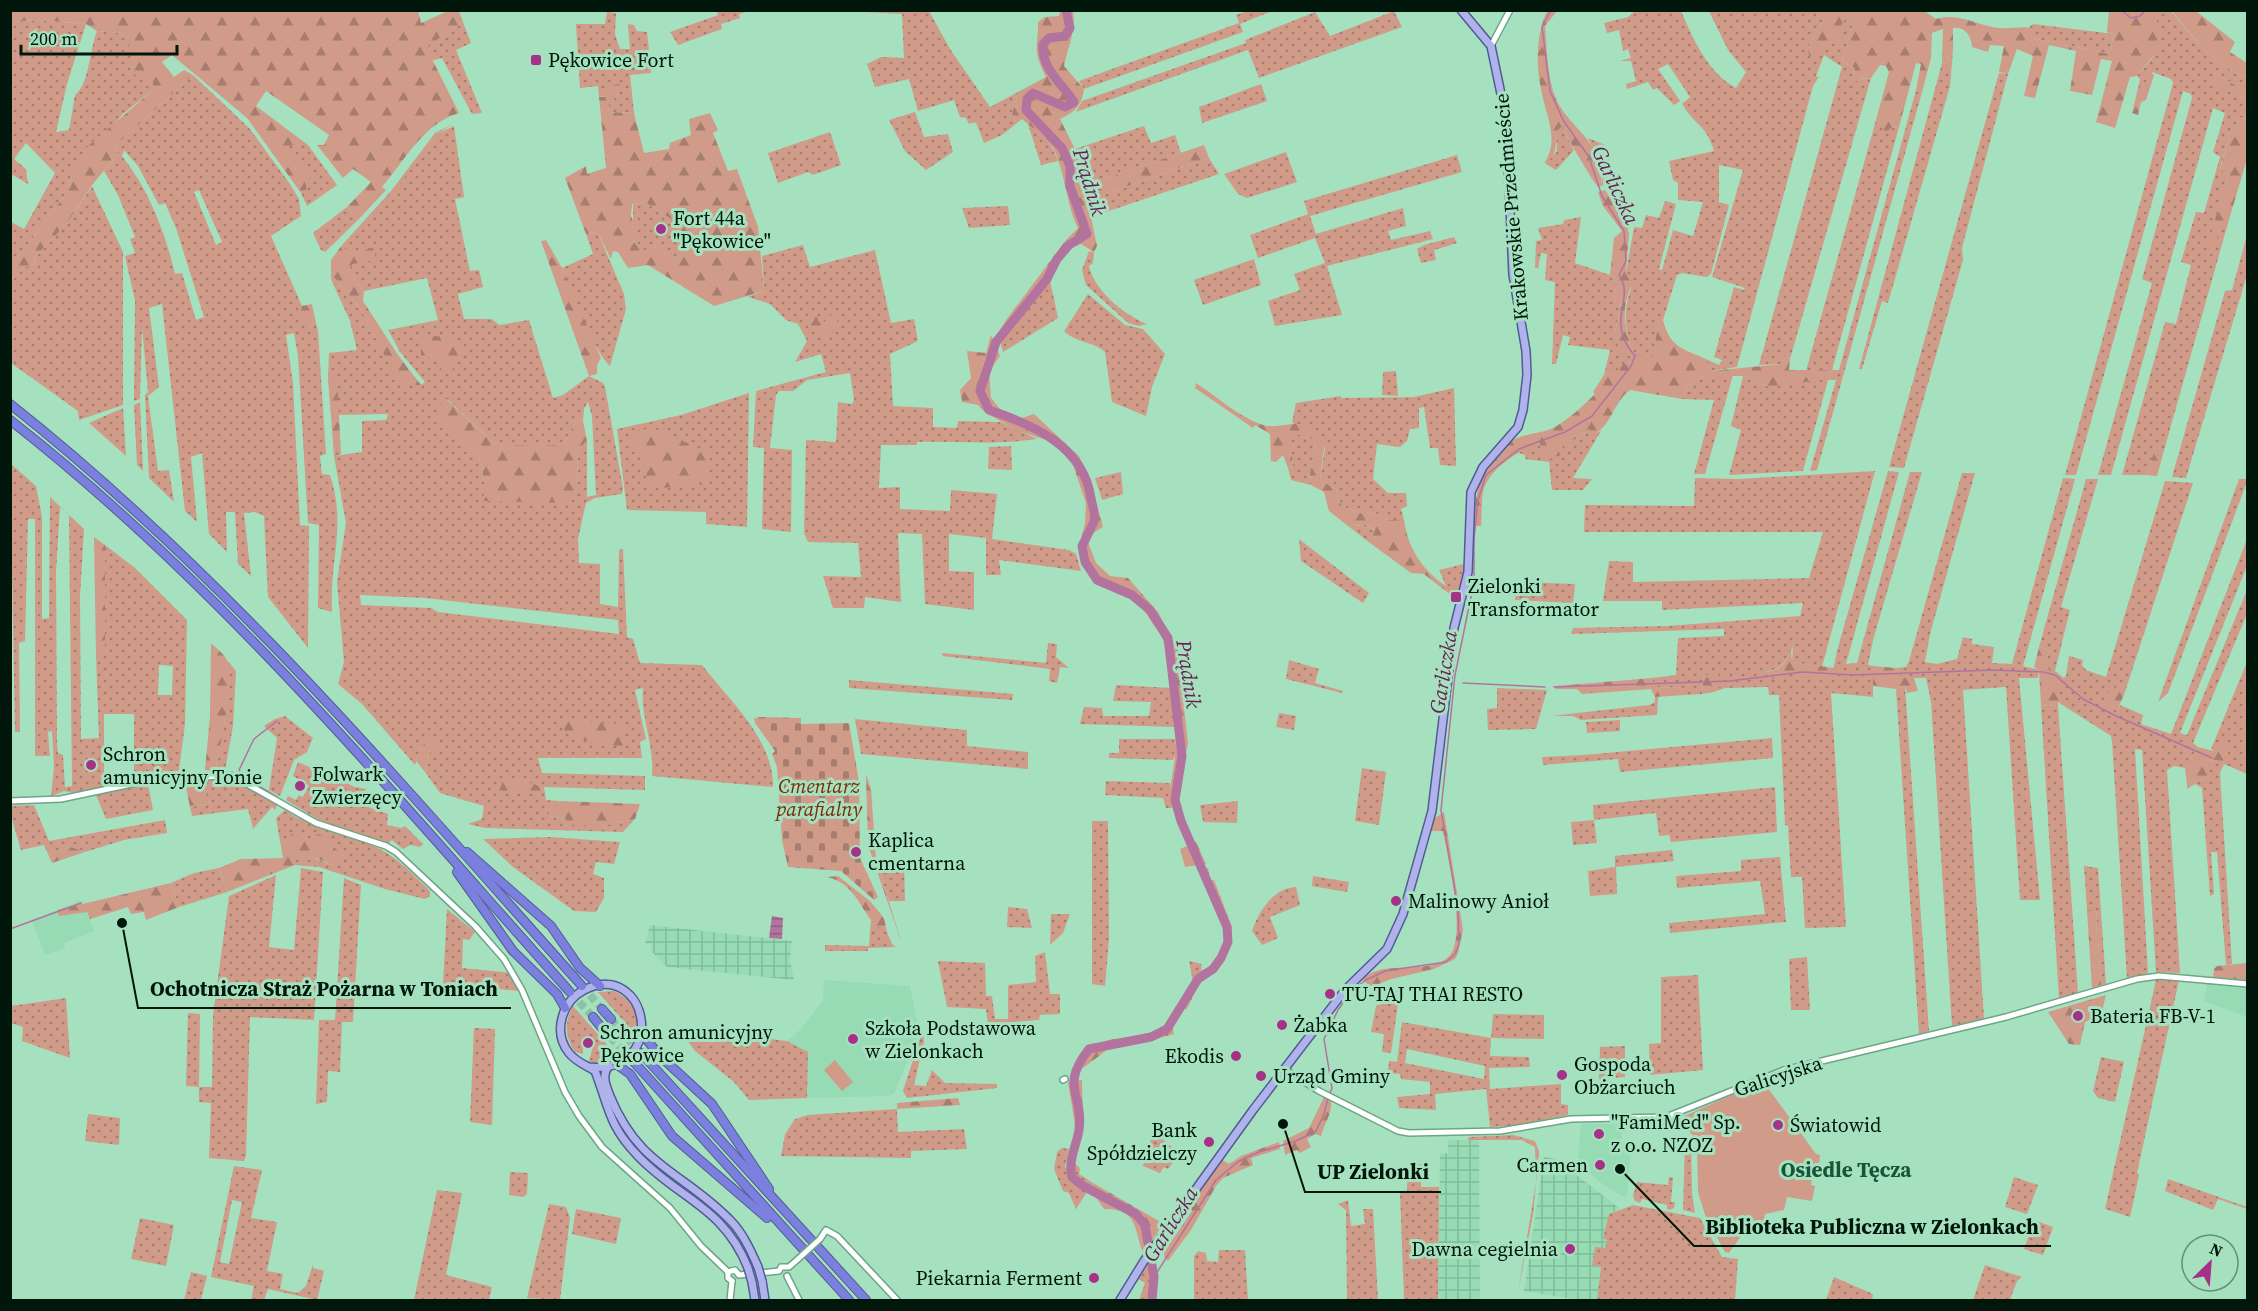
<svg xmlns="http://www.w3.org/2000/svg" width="2258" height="1311" font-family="'Source Serif 4',serif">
<defs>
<pattern id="industrial-grid" width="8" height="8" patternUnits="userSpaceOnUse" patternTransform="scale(1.5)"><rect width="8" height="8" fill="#96dbb4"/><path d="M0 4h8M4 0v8" fill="none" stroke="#80bb9a"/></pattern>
<pattern id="grass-dots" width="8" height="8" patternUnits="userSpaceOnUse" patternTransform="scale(1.5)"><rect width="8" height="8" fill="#d09b89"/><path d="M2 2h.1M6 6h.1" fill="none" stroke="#a67d6e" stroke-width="1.8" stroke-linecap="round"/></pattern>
<pattern id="forest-firs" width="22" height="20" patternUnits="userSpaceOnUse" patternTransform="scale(1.5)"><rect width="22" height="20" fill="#d09b89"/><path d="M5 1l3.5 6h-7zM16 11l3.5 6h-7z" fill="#a67d6e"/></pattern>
<pattern id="cemetery-stones" width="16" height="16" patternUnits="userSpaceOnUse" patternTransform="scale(1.5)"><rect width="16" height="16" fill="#d09b89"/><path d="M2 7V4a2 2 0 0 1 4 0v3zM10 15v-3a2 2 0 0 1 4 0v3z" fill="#a67d6e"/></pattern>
<pattern id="water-rules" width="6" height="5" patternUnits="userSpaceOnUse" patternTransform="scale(1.5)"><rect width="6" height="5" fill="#b2749e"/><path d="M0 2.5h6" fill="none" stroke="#8e5e7f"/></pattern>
</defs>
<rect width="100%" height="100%" fill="#a5e1bf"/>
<g fill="#96dbb4">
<path d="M82 900 94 931 64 943 65 948 45 955 32 920Z"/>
<path d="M824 980 910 986 917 1021V1037L894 1094 888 1096 807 1098 808 1052 787 1041 801 1029 823 1001Z"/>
<path d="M2208 982 2247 987V1017L2204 1001Z"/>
<path d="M1581 1124H1620L1622 1127V1142L1630 1156V1163L1627 1195 1624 1197 1604 1185 1583 1168 1578 1160Z"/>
</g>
<g fill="url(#industrial-grid)">
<path d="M650 925 792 941 790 959 794 980 667 967 651 951 652 944 645 943Z"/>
<path d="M1448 1140H1479L1480 1300H1438L1440 1154 1448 1153Z"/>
<path d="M1544 1157 1556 1159 1619 1208 1609 1215 1603 1237 1607 1240 1605 1249 1595 1247 1601 1267 1597 1300H1578L1524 1291Z"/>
</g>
<g fill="url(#grass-dots)" fill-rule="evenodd">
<path d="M717 11H750L739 14 740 18 721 24 722 29 678 45 670 32 718 15Z"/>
<path d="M846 11H929L950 49 990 107 1018 92 1012 115 1017 123 1002 135 984 143 976 122 969 124 966 118 960 117 954 100 918 111 909 79 875 87 867 64 881 57 904 58 902 14Z"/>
<path d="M1248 11H1272L1240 24 1243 32 1084 89 1079 81 1239 23 1236 15Z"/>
<path d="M1394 11 1402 27 1259 78 1248 50 1076 112 1082 101 1246 43 1245 40 1315 12 1330 36Z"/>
<path d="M1635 11H1681C1693 39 1708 73 1736 88L1746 72 1728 50 1709 11H1828L1808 47 1818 49 1844 19 1853 23 1842 62 1855 68 1852 79 1871 78 1790 359 1785 356 1782 364 1759 365 1842 67 1824 55 1816 76 1819 77 1813 86 1737 367 1710 371 1706 359 1719 365 1722 360 1714 357 1734 287 1744 290 1745 288 1712 277 1743 170 1719 165V202L1729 205 1711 274 1707 277 1682 273 1677 275 1663 320 1659 319 1653 358 1635 355C1625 333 1622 312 1631 289L1626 273 1634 227 1642 228 1646 215 1659 218 1665 201 1676 204 1659 269 1662 270 1673 230 1693 236 1703 202 1678 200V183L1673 180 1669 161 1714 151C1706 124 1695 126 1682 104L1690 97 1668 64 1658 69 1680 101 1674 105 1657 88 1653 90 1648 82 1627 89 1626 84 1636 81 1631 61H1620L1631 58 1628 49 1623 51 1619 30 1607 33 1604 23 1628 17Z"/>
<path d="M2161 11H2171C2192 37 2216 66 2247 78V92L2216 74 2213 82 2247 100 2248 120 2239 117 2235 132 2230 133 2220 169 2228 174 2206 255 2209 256 2223 222 2228 223 2163 454 2156 447 2147 475H2122L2165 322 2176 324 2191 265 2181 262 2196 212 2204 213 2220 157 2213 152 2225 113 2213 108 2111 475H2098L2152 283 2142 279 2192 98 2191 94 2183 91 2076 475H2065L2173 83 2171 79 2152 72 2143 87 2138 88 2140 79 2137 76C2157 53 2162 50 2156 18Z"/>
<path d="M607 12 616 13 615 34 620 49H630L628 24 634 25 637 31 647 32 651 68V73L630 75 634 113 609 112 608 106 618 94 599 97 598 86 580 88 576 24H605Z"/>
<path d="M38 20 86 24 67 84 56 132 69 130 75 95C89 85 90 48 97 31L123 33 153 83V90L123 114 73 172 67 193 11 266V222L24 229 55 173 26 143 14 159 26 169 28 184 11 174V22Z"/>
<path d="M463 22 471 43 456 50 482 113 472 114 442 58 431 61 425 47Z"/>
<path d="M2033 24 2114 34 2109 54 2032 38V29L2029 27Z"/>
<path d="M1953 50 1950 86 1888 303 1882 301 1862 369H1859L1942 63 1948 64 1949 53Z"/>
<path d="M1999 73 2008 74 1962 248 1963 260 1904 468 1889 467Z"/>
<path d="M193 75 250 129 290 184 299 199 301 216 271 236 302 306 301 312 311 326 316 323 318 331 326 454 320 456 322 474 330 475C347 526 329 561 332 612L318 608 319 525 308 523 298 356 294 333 286 335 293 383 300 525 309 526 308 648 268 597 264 516 255 512 244 513 251 576 238 564 235 512H226L227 552 209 534 202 453 191 457 197 522 185 511 162 304 149 308 159 387 148 396 158 471 169 470 174 502 149 478 145 395 148 392 142 327 140 399 134 401 135 301 125 256 135 253 130 239 135 237 118 195 104 171 118 154 114 147ZM124 150 138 166 159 205 165 203 176 228 204 317 196 320 182 273 175 274C165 232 149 190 122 156ZM199 190 222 242 216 245 194 192Z"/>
<path d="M1261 84 1267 101 1202 123 1199 107Z"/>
<path d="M1916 90 1922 92 1817 470 1810 471 1836 380H1828L1803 471 1729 475 1741 430 1731 426 1743 376 1769 387 1832 371H1806L1876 120 1884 124 1887 133 1890 128 1899 127 1832 370H1839Z"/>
<path d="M915 112 924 137 948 134 953 152 926 170 905 151 889 120Z"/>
<path d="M1028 124C1044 128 1052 147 1058 161L1041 165Z"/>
<path d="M454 126 464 197 455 199 470 271 479 270 483 287 458 294 464 319H492L499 325 529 320 553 398 563 395 589 376 603 383 605 387 623 488 622 494 595 498 586 503 578 539 579 563 600 564V604L618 607 619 550 623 549 627 637 633 639 640 663 702 665C730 701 774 740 773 787L652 776C655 746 640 717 643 688L635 690 646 739 640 742 642 758H538L542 773 645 776V790L544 787 546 800 560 801 549 812V816L601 826 635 819 623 832 485 828 468 824 482 819 484 806 440 793 425 772 430 750 421 747 415 765 362 704 338 684 344 662 337 582 346 523 334 456 362 452V421L386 420 388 414 338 415 328 379 329 353 357 350 350 321 331 279 335 278 361 310 378 342 421 385 425 382 400 352 388 330 438 320 427 278 364 291 349 271 351 264 373 249 349 254 342 245 391 191 393 192 437 134ZM447 399 496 445H564L576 420 583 421 584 409 588 402 592 416 596 495 587 497V440L577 452 578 487 485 485 479 457 429 414H444ZM360 595 425 598 618 620 619 634 438 612 431 608 361 605Z"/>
<path d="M1144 126 1151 143 1175 135 1181 153 1086 185 1075 149Z"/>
<path d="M1561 127 1574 150 1556 170 1546 164 1557 151 1556 132Z"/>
<path d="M830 132 841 165 813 175 808 172 778 183 768 153Z"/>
<path d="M1588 138 1605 145 1610 153 1607 183 1601 186 1604 170Z"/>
<path d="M287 145H308L337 185 307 206 301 193 307 189Z"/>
<path d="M1286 152 1297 182 1247 198 1238 194 1224 174Z"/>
<path d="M1457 155 1462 172 1310 216 1316 234 1403 208 1406 226 1388 231 1391 240 1430 231 1433 239 1327 266 1342 315 1275 326 1268 301 1300 290 1294 274 1325 263 1315 238 1258 258 1250 235 1308 214 1304 201Z"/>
<path d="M1209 158 1219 174 1091 217 1090 199Z"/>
<path d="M92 186 123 252V405L79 420 78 411 11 363V283L20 270 35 263 34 258 68 222Z"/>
<path d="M645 202 677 223 687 246 677 260 653 246 643 252 633 240V204Z"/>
<path d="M1008 206 1010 225 969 228 962 208Z"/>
<path d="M347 207 358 220 325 252 321 250 313 233Z"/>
<path d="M1581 217 1575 263 1610 275 1617 283 1614 299 1621 301 1615 333 1631 356 1629 365 1615 373 1604 375 1610 350 1568 345 1570 337 1563 335 1556 364H1552L1555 282 1545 280 1547 254 1541 253 1538 268H1535L1536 241 1542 240 1538 228 1563 224 1564 220Z"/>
<path d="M598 233 624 294 626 309 610 366C592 349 573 293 562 268L593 254 586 234Z"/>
<path d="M2247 235V275L2186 478 2172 477 2225 291 2232 290Z"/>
<path d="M1454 237 1457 243 1434 250 1436 260 1421 263 1417 249 1424 245Z"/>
<path d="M803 245 810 267 875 250 891 323 914 319 918 341 890 354 893 406 933 408V427L957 428 958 421 1000 422 1037 439C997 445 957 441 917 442V445H881L879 488 900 487V509L950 511 951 490 997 494 992 539 1069 550 1076 554 1081 571 999 560 1001 575H986V538L949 534V571L974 572V610L925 604 922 534 898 533 901 602 865 597 864 608H833L823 576 861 577 858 543 808 542 804 533 806 440 836 442 838 402 852 404 854 400 850 373 807 380 793 391H779L776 395 770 448 792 450 791 532 762 529 764 448 753 447 756 391 826 372 821 354 795 362 807 341 798 324 786 320 770 304 748 297 764 291 762 256Z"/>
<path d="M1089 251 1094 252 1093 263 1089 266C1094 290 1124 315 1147 324L1139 326 1128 323 1086 285 1082 270Z"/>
<path d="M1254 259 1261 285 1203 305 1194 280Z"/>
<path d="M1050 280 1058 318 1003 352 1000 342Z"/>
<path d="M1088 294 1125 325 1143 329 1165 354 1152 387 1146 416 1112 402 1105 352C1093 341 1076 343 1064 331Z"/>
<path d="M1396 371 1398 396 1382 395 1383 372Z"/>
<path d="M1733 375 1705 474H1694L1714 400 1682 399 1687 386 1705 376Z"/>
<path d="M1454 388 1456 466 1440 465 1438 448H1430L1424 407 1419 408V428L1410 429 1407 441 1400 447 1377 444 1373 479 1388 493H1406L1407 506 1401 509 1404 520H1388L1373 512 1360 513 1342 506 1336 489 1320 480 1325 447 1292 422 1296 403 1341 396V398L1414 397Z"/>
<path d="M749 393 747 527 706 524V512L627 510 617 429 681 415Z"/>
<path d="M140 402 143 471 137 465 134 405Z"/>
<path d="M123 408 126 456 89 423Z"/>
<path d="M1589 429 1593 434 1601 431 1573 478 1592 479 1583 490H1552L1549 462 1525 459V455L1519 453C1543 432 1560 458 1589 429Z"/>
<path d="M1289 431 1312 439 1316 444 1310 474 1311 485 1291 480 1288 468 1293 467Z"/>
<path d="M1011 446 1012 470 988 469 989 447Z"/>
<path d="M10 463 36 486 42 517V619L49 618 50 497 84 529 80 596 81 739 99 738 96 656 105 654V545L135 568 187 620 185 724 179 770 168 777 134 779V714H104V787L74 793 64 791 51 796 54 767 52 731 48 732 50 756H35V519H28L25 641 19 643 20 732H15ZM60 507 69 515 72 786 65 787 63 755 58 753 57 744 56 572ZM159 665 173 666 172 695H158Z"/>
<path d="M1875 471 1822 667 1792 662 1793 646C1787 661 1783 668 1766 672L1796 671 1831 681 1837 651 1888 471 1899 472 1846 664 1857 663 1910 472H1922L1873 640 1868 665 1873 666V697L1831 693 1846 927 1805 928 1802 877H1791L1788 826 1785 825 1779 695H1769L1768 687 1725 688 1714 692 1724 682 1704 675 1702 694 1685 695 1683 688 1655 687 1652 678 1676 675 1678 638 1724 636V629L1571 634 1573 628 1667 626 1800 616 1803 603 1662 610V601H1603L1609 561 1633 562V582L1809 578 1823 532H1584L1585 505 1694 506 1695 478 1739 479Z"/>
<path d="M1121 472 1123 494 1102 500 1095 478Z"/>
<path d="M1962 473H1975L1930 634 1925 662 1936 664 1957 659 1963 637 1972 639V644L1994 647 1992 663 2012 664 2063 478 2075 479 2023 666 2039 670 2038 678H2019L2040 900H2020L2006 687 1963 690 1984 1019 1952 1026 1931 702 1926 678H1901L1896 668 1906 667 1909 661Z"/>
<path d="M2086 479H2098L2061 607 2070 610 2055 671 2044 668 2049 650 2039 647Z"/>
<path d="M2239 479H2247V482L2168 693 2158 702Z"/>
<path d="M2165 481 2193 483 2125 692 2111 687 2117 711 2120 705 2143 715 2141 724 2171 734 2247 539V566L2180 733 2187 735 2247 590V614L2193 743 2198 747 2185 768 2174 766 2167 770 2180 973 2156 972 2142 750 2135 749 2148 973 2127 979 2112 741 2111 736 2058 702V684L2066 676 2069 656 2083 660 2082 665 2086 670 2106 677Z"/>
<path d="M1366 525 1376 531 1370 543 1348 526Z"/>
<path d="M1299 539 1369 593 1363 603 1301 561Z"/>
<path d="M1464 564 1461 586 1454 597 1443 589 1446 586 1439 570Z"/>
<path d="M1516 582 1575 584 1573 603 1515 600Z"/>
<path d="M1048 643 1057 644 1056 657 1069 668 1060 667 1057 683 1049 681 1050 669 943 656 942 653 1046 663Z"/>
<path d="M1289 660 1319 669 1315 683 1343 691 1342 693 1286 679Z"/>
<path d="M228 661 236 671 233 726 225 771H215L226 715Z"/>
<path d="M2247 662V774L2224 764 2220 773 2232 964 2226 965 2217 852H2211L2214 894 2210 896 2202 788 2195 784 2187 789V785L2209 777V761L2216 760 2224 763 2217 753 2211 749Z"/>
<path d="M849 680 1013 694 1012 700 849 688Z"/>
<path d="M1116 685 1172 688 1174 727 1080 724 1084 707 1102 708 1103 716H1149L1151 702 1113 701Z"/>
<path d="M1905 686 1929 1031 1919 1034 1896 689Z"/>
<path d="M1497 688 1547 690 1536 729 1488 730 1487 709 1497 708Z"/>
<path d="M1655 697H1658L1657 715 1581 720 1573 716H1551L1649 705 1655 702Z"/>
<path d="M2041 705 2058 706 2078 993 2059 999Z"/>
<path d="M1279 713 1296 716 1294 730 1276 727Z"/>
<path d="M285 716 313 738 307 752 294 760 280 796 269 790 277 738 264 726 275 719Z"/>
<path d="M855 719 967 730V746L1028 752V769L861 754Z"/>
<path d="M1620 720V731L1587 733 1586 722Z"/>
<path d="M1772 738 1773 758 1620 772 1618 759 1543 765 1542 757 1584 755Z"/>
<path d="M1119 739H1175L1177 752 1173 760 1109 758V753H1119Z"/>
<path d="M298 762 355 787 366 789 360 804 388 814 387 825 401 828 405 826 423 844 420 847 410 845 403 849 392 840 387 844 319 820 286 800 288 796 296 800 299 795 303 797 309 786 293 776Z"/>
<path d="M1362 768 1386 772 1379 825 1355 821Z"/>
<path d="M223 779C243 784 259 793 277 805L275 810 272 807 253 829 248 809 192 816 190 807 210 804 200 780Z"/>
<path d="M1106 781 1170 783 1172 808H1166L1163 798 1105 795Z"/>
<path d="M148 784 153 810 106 819 96 795Z"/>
<path d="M1775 787 1777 832 1671 842 1669 835 1659 836 1656 813 1594 820 1597 843 1573 845 1571 822 1594 820 1593 805Z"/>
<path d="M1238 801 1237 823 1203 822 1200 805Z"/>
<path d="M34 805 49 841 165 820 167 833 124 840 85 852 71 847 48 854 44 845 21 850 11 816V806Z"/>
<path d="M285 810C311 829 344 831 372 845 395 855 413 874 430 891V896L425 899 385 889 319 867 295 865 292 849 334 866 309 840 291 835V842L280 841 276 818Z"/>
<path d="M1092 821H1108L1109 939 1105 986 1092 984Z"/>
<path d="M550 837 620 842 614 864 596 862 593 874 604 878V898L596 912 574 911 513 867 483 839Z"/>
<path d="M1672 850 1674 861 1616 867 1617 894 1590 896 1588 871 1615 867V856Z"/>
<path d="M1780 857 1786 922 1670 933 1669 923 1765 914 1760 881 1677 888 1676 876 1741 871V860Z"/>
<path d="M876 860 904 862 905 901H889Z"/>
<path d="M2084 866 2098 868 2106 984 2101 985 2096 910H2087Z"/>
<path d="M219 868 227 892 179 907 171 883 194 873Z"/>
<path d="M301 868 323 872 314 1020 250 1017 246 1156 244 1161 209 1158 211 1103 199 1102V1087L186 1086 188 1013 200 1014 199 1087H212L213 1015 229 896 276 875 269 947 294 950Z"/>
<path d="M1208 868 1210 880H1214L1232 927 1229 942 1218 967 1202 979 1186 1010 1181 1003 1193 982 1189 961 1202 964 1201 970 1210 968C1240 939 1214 902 1200 870Z"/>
<path d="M1313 876 1349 882 1347 892 1312 886Z"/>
<path d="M344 878 361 885 353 1022H342L340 1072 328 1071 327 1102 316 1104 319 1020H335Z"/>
<path d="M1296 887 1300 905 1270 917 1278 938 1262 945 1252 931C1259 911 1273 888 1296 887Z"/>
<path d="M1008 907 1027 909 1032 928 1007 927Z"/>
<path d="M447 909 475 932 469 940 463 939 462 968 513 973 519 991 443 984Z"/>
<path d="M1051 914H1070L1063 933 1050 945Z"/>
<path d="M871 920 887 932 892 944 896 947 868 948V951H825V945L869 946Z"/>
<path d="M1045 952 1050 994H1060V1014L1040 1015 1039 1020 988 1024 986 1009 947 1007 938 961 985 963 986 996H992L995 1019H1008V985L1036 982 1035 956Z"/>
<path d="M1807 957 1810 1010H1791L1789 959Z"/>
<path d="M1698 975 1703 1070 1650 1075 1649 1044 1661 1043V977Z"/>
<path d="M2156 980H2179L2137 1173 2139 1175 2130 1217 2105 1209Z"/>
<path d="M614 991C632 999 641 1016 636 1035L598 992Z"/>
<path d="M66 998 70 1058 22 1041 23 1027 11 1023V1006Z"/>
<path d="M1384 1003 1398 1004 1391 1053 1382 1052 1384 1034 1371 1032 1376 1006Z"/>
<path d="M573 1006 618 1057 600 1063 589 1062 594 1042 583 1040V1054L575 1052C565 1037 564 1022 573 1006Z"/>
<path d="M1179 1006 1182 1010 1172 1026 1174 1034 1149 1041 1146 1035 1167 1024Z"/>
<path d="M1493 1014 1544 1015V1039L1491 1038 1490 1056 1529 1057 1530 1067 1489 1068 1490 1089 1561 1084V1104L1568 1105V1115L1512 1126 1490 1127 1486 1089 1435 1094 1436 1110 1399 1108 1397 1097 1430 1094V1082L1401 1079 1400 1074 1388 1073 1389 1061 1397 1062 1402 1022 1491 1038ZM1407 1049 1485 1066 1484 1079 1405 1063Z"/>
<path d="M474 1028 495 1029 492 1125 470 1122Z"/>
<path d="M678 1028 787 1041 808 1052 807 1098 749 1100 734 1082 695 1051Z"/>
<path d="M923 1029 924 1042 914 1085 926 1086 932 1070 945 1083 997 1084V1088L907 1098 903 1091Z"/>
<path d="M1625 1046V1077L1599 1079 1600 1047Z"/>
<path d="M2101 1057 2124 1062 2115 1102 2098 1098 2093 1091Z"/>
<path d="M897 1109 898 1132 964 1129 967 1149 911 1151V1158L781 1156 785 1134 795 1119 808 1115Z"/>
<path d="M88 1114 120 1118 119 1145 85 1141Z"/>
<path d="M1153 1132 1180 1153 1168 1169 1164 1167 1160 1173 1143 1166Z"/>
<path d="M1513 1135 1535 1141 1539 1151 1533 1215 1518 1292 1536 1182 1535 1147 1522 1140H1468L1469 1137Z"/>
<path d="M1685 1140 1691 1143 1692 1193 1695 1213 1683 1210Z"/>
<path d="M1062 1148 1069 1149 1065 1168 1074 1163 1080 1168 1079 1174 1093 1183 1076 1209 1069 1193 1063 1191 1054 1169 1057 1152Z"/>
<path d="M1408 1164H1421V1187H1439L1438 1300H1404L1400 1192H1407Z"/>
<path d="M234 1166 262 1170 251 1218 277 1222 267 1271 283 1274 280 1289 298 1293 306 1286 313 1264V1268L324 1271 317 1300 268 1289 264 1300H251L254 1286 211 1277ZM232 1200 242 1202 229 1264 220 1262Z"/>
<path d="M510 1172 528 1173 527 1194 523 1197 509 1195Z"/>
<path d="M1669 1177 1673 1178 1671 1202H1675L1674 1208 1670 1210 1667 1209V1205L1642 1199 1640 1203 1635 1201 1633 1196 1637 1182 1668 1185Z"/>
<path d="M2014 1177 2038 1185 2027 1214 2005 1207Z"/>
<path d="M2168 1179 2247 1207V1209L2218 1199 2213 1210 2165 1191Z"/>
<path d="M437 1190 462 1193 446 1275 492 1287 489 1300H414Z"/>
<path d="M1348 1200 1351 1226 1365 1224 1363 1209H1373L1378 1300H1347L1346 1210 1338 1204Z"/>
<path d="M549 1204 566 1207 570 1218 560 1300 527 1298Z"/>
<path d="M1633 1205 1700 1218 1722 1257 1738 1259 1735 1300H1597L1601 1267 1592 1265 1595 1247 1605 1248 1607 1240 1603 1238 1609 1214Z"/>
<path d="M576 1209 621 1218 616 1244 572 1234Z"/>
<path d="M140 1218 174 1225 166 1266 131 1259Z"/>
<path d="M2034 1220 2053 1227 2043 1255 2024 1249Z"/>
<path d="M1219 1250H1245L1248 1300H1194V1256L1198 1251 1206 1253 1207 1261 1218 1262Z"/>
<path d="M1149 1263 1152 1282 1151 1300H1139L1145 1283 1138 1279Z"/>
<path d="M1985 1265 2022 1277 2017 1281 2010 1300H1973Z"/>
<path d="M191 1272 207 1276 201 1300H184Z"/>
<path d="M1834 1277 1873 1294 1872 1300H1826Z"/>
</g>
<g fill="url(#forest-firs)" fill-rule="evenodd">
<path d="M418 10 421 23 448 11H459L463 22 426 47 459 113C424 123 405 160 382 187L386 190 358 220 347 207 371 182 353 169 343 178 317 145H324L329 135 266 91 256 106 308 145 288 146 312 176 305 181 307 189 301 193 247 118 172 55 162 62 174 77 184 70 193 75 114 147 118 154 92 185 68 222 34 258 35 263 20 270 11 283V266L67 193 73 172 86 148 153 90V83L131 73 135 58 123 33 97 31 86 24 38 20 11 22V11Z"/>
<path d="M1923 10 1936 19C1960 12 1974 25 1999 28 2010 29 2022 26 2032 28V38L2109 54 2114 34 2107 32 2109 11H2161L2156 18 2161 41 2157 51 2137 76 2130 77 2115 128 2096 122 2112 61 2101 59 2092 95 2070 91 2076 51 2049 45 2035 98 2024 96 2033 56 2017 49 2008 74 1999 72 2004 46 1990 45 1988 52 1972 47C1971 36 1965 26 1953 28V50L1949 53 1948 64 1942 63 1943 29 1932 33 1931 58 1922 92 1916 90 1921 64 1916 63 1899 127 1890 128 1887 134 1883 132 1884 124 1876 120 1889 72 1886 66 1880 65 1871 78H1861L1860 82 1852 80 1855 68 1842 62 1853 23 1845 20 1841 25 1843 32 1840 43 1831 42 1826 48 1818 49 1812 58 1809 56 1808 47 1828 11Z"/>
<path d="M1060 11H1073C1076 32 1068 46 1064 66L1084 89C1081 107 1076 111 1060 119L1075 149 1086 185 1204 145 1209 158 1090 199 1091 217 1097 246 1094 252 1081 244 1070 248 1000 342 998 333 1006 320 1066 240 1078 228C1065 202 1066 169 1050 143 1042 131 1031 128 1022 119L1017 123 1012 115 1018 92 1046 77C1032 49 1038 50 1038 22L1045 17 1059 16Z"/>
<path d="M1547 11H1557L1545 26C1547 49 1547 77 1556 99 1571 131 1608 144 1601 186L1598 187 1592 179 1561 127 1556 132C1556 147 1557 154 1546 164L1545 162C1560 140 1545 113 1541 89 1536 63 1536 35 1547 11Z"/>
<path d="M2172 11H2196L2235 42 2230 52 2247 63V78C2216 66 2192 37 2172 11Z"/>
<path d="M2151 72 2154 75 2146 100 2141 102 2138 115 2132 113 2138 88 2143 86Z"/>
<path d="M2216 74 2247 92V100L2212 82Z"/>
<path d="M619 84 618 94 608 106 609 112 634 113 644 153 669 149 670 143 691 135 689 119 710 113 718 130 713 133 728 171 737 169 758 227 764 291 714 306 648 265 628 268 618 252 613 251 611 259 598 233 586 234 565 178 586 166 587 174 606 168 599 97H604L609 86ZM645 202 677 223 687 245 677 260 653 246 643 251 633 241 637 231 631 216 632 204Z"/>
<path d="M2239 117 2247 120V159L2228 223H2223L2209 257 2205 255 2228 174 2220 170 2230 133 2235 132Z"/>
<path d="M453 124 437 134 393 193 391 191 435 133Z"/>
<path d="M1605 190 1626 223 1629 233 1626 273 1632 279C1631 288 1628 294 1626 302 1622 320 1628 340 1635 355L1653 357 1659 318 1663 320C1670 347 1681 348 1706 359L1710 371 1782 364 1785 356 1790 359 1789 370H1832L1828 379 1769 387 1743 376H1705L1687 386 1682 399 1630 390C1614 401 1611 427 1593 435L1589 429 1581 436 1563 446 1561 455 1549 459 1541 454 1540 443C1518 451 1489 468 1483 492 1481 503 1482 515 1481 526H1474C1475 493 1480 460 1511 441 1524 433 1542 434 1555 427 1570 418 1583 406 1595 394L1593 392 1604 375 1615 373 1621 364H1629L1631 356 1619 351 1615 333 1621 302 1614 299 1617 283 1610 275 1614 238 1622 231 1603 206 1598 192Z"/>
<path d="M546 240 562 268 601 358 597 365V374L589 376 541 241Z"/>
<path d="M342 245 349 254 373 248 376 260 352 264 349 271 364 291 363 301 398 355 421 385H400L361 310 335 278 331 279V260Z"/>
<path d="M312 304 316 323 311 326 298 323 302 306Z"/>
<path d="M815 313 822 324 833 313 838 318 835 332 820 336 817 326 810 327 808 315Z"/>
<path d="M430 335 459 340 461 352 453 369 441 371 439 360 421 356V339Z"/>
<path d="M991 335 1000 356 989 371 991 398 1000 409 1022 418 1034 414 1079 456 1090 479 1103 527 1093 533 1088 542 1096 563 1110 576 1128 578 1158 612 1178 651 1188 744 1176 793 1184 822H1179L1169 796 1177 744 1166 648 1163 639 1139 603 1095 574 1085 561 1080 551 1081 539 1085 524 1086 503 1073 465 1060 449 1046 440 1018 431 986 413 978 405 962 402 960 390 971 378 967 351 986 353Z"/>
<path d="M328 379 337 380 341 454 334 456Z"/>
<path d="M1196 383C1216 396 1238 416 1260 424 1286 433 1296 410 1325 439L1320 480 1336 489 1342 506 1360 513 1373 512 1388 520H1404C1408 548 1422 570 1446 586L1443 589 1424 574 1411 573 1370 543 1375 530 1366 525 1348 526 1329 511 1324 492 1311 485 1310 474 1316 444 1312 439 1290 432 1293 467 1288 468 1283 455 1276 462 1271 461 1270 434 1255 425 1253 428 1195 388Z"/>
<path d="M446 399 496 445H564L576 420 583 421 587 440 577 452 578 487 571 503 483 501 485 485 479 457 428 414H443L439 406Z"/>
<path d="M653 428 710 453 707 484 649 489 643 466 645 457 633 447 628 432Z"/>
<path d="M2156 446 2163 454 2157 476 2147 475Z"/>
<path d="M94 537 105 545V655L96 656Z"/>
<path d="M211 643C216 648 224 654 227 660 236 678 219 750 215 771L205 770 210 716Z"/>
<path d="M2039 647 2049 650 2044 668 2055 671 2064 678 2058 684V706L2041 705 2039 670 2034 667Z"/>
<path d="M1791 650 1792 662 1834 668 1831 682 1796 676 1795 671H1790L1786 678 1768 679 1766 672C1781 669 1786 664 1791 650Z"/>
<path d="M1873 666 1896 668 1901 678H1914L1918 691 1907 693 1905 686 1896 689 1873 686Z"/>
<path d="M1718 674 1724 682 1714 692 1702 694 1704 675Z"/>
<path d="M1652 678 1655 687 1684 688 1685 695 1655 697 1651 689 1582 694 1577 689H1555L1556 686Z"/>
<path d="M2111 686 2125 692 2117 711 2104 705Z"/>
<path d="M563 721 625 724 624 746H595L591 742 565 733Z"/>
<path d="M432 737 439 739 436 750H430L425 772 416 761 421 747Z"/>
<path d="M2224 742 2231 745 2224 764 2216 760 2209 761V777L2187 785 2185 768 2198 747 2217 752Z"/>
<path d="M866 774 871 789 876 860 902 944 868 845Z"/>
<path d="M200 780 210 804 190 807 185 783Z"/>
<path d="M503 780 527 781 541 787V794L499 793Z"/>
<path d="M560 801 640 804 635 819 601 826 570 825 566 819 549 816V812Z"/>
<path d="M1444 812 1463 930 1458 953 1455 959 1434 969 1391 979 1371 987 1362 979C1379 965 1396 969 1418 967 1431 966 1448 963 1453 950 1464 925 1448 858 1443 831H1429L1435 818Z"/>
<path d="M291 834 309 840 316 834 322 835 342 855 341 863 334 866 316 858 306 861 293 850 295 865 227 892 219 868 241 859 283 858 280 841 291 842Z"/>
<path d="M1196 842 1206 864 1185 867 1180 849Z"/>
<path d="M71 847 85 852 52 863 48 854Z"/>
<path d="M838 876 870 901 884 918 887 932C860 921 862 885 827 877Z"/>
<path d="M171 883 179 907 146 920 144 912 131 914 128 907 90 919 87 912 59 916 57 910Z"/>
<path d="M2087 910H2096L2101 985 2092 988Z"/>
<path d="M2247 963V980L2213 977 2214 969 2217 966Z"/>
<path d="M443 984 476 987V994L442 991Z"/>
<path d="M2106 995 2101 1015 2085 1022 2080 1045 2069 1044 2048 1012Z"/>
<path d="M1144 1036 1145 1042 1107 1050 1083 1068 1082 1067 1071 1071C1096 1037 1104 1040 1144 1036Z"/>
<path d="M1082 1080 1083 1128 1074 1163 1068 1164 1076 1132 1068 1082Z"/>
<path d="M1324 1097 1331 1101C1333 1112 1324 1124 1321 1136L1315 1134 1307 1139 1311 1147 1300 1153 1297 1150 1285 1155 1283 1141 1309 1128Z"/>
<path d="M958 1098 960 1105 897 1109V1103Z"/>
<path d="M1279 1142 1280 1149 1251 1158 1253 1165 1223 1178 1216 1186 1191 1230 1168 1261 1164 1257V1252L1192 1211 1189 1208 1221 1159 1229 1164 1241 1156Z"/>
<path d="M1093 1183 1159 1221 1162 1226 1143 1253C1134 1229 1138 1208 1104 1209L1093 1193 1088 1190Z"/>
</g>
<path fill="url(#cemetery-stones)" d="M758 717 801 718V724L849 723 859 782 860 858 878 897 874 900 841 871 788 867 782 840 777 767 772 754 775 751 755 723 754 719Z"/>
<g fill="#d09b89">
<path d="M835 1060 853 1082 842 1091 824 1070Z"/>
<path d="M1763 1081 1816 1154 1820 1155 1819 1164H1815L1811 1185 1815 1186 1812 1201 1787 1197 1784 1210 1765 1214 1764 1221 1758 1220 1741 1236 1729 1253 1725 1252 1705 1215 1698 1192 1697 1142 1680 1118Z"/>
</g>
<path fill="url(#water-rules)" d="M772 916 783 918 782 939 769 938Z"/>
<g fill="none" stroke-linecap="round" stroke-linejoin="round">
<g stroke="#b2749e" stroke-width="1.5">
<path d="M1899 10H1904"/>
<path d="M2121 10 2131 18 2140 16 2146 10"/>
<path d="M1463 683 1545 687"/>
<path d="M1554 687 1730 681 1803 672 1852 675 1994 670 2043 672 2055 675 2083 699 2116 716 2212 758"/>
<path d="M277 721 254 739 239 770 244 777 277 797"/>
<path d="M10 929 81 903"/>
<path d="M1330 1093 1332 1088 1324 1039 1338 1010 1352 990 1366 980 1385 971 1446 962 1455 954 1459 944 1458 909 1441 810 1455 675 1474 582V539L1478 500 1486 475 1519 449 1565 432 1592 416 1631 366 1635 356C1604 321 1636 298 1619 275L1626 261 1624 231 1602 196 1589 157 1563 120 1550 91 1542 27 1551 10"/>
<path d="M1154 1277 1216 1180 1239 1161 1259 1152 1296 1141 1316 1131 1324 1114 1328 1098"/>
</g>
<path stroke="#b2749e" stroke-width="9" d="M1066 10 1070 28 1065 36 1049 38 1043 44C1041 69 1062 83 1074 102L1065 107 1033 93 1027 99 1026 110 1062 148 1070 166V186L1087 234 1069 245 1057 259 1047 279 996 342 980 391 989 410C1034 425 1083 446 1091 498 1092 505 1096 515 1094 521 1091 529 1086 538 1082 546L1085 562 1097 580 1132 595 1150 610 1168 638 1182 756 1175 800 1181 821 1227 927 1228 942 1221 958 1213 969 1198 979 1167 1029 1151 1037 1089 1049C1059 1087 1084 1094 1079 1130 1076 1147 1068 1160 1072 1177L1083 1186 1136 1214 1145 1225 1154 1277 1152 1300"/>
<g stroke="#8cc3a4" stroke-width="8" stroke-dasharray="8 4" stroke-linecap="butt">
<path d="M582 986 602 1009"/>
<path d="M571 993 593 1017"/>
<path d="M611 1019 640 1052"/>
<path d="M602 1028 631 1060"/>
</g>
<defs>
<g id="minor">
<path d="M1491 46 1510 10"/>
<path d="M10 801 61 799 141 782 231 775 316 823 386 846 396 852 475 926 504 959 522 990 565 1092 579 1116 602 1147 670 1208 701 1246 728 1272V1278L732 1281"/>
<path d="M1284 1069 1319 1091 1398 1131 1409 1133 1500 1131 1571 1119 1666 1117 1784 1070 2006 1017 2137 979 2159 976 2248 984"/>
<path d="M1063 1080 1065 1079"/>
<path d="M820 1239 826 1230 837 1236 897 1300"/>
<path d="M728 1272 735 1270 739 1275 779 1271 781 1267H789L798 1259"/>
<path d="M787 1276 799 1300"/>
<path d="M730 1300 732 1281"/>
</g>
<g id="major">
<path d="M609 1066C601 1075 606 1086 610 1096 639 1167 682 1171 730 1220 743 1233 751 1251 758 1267"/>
<path d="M588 1067C671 1075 648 958 584 990 561 1002 553 1033 569 1053 576 1062 586 1065 595 1071 609 1107 608 1125 638 1156 679 1199 724 1207 748 1268"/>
<path d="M762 1281 765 1300"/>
<path d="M752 1282 755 1300"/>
<path d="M1120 1300 1144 1261 1253 1110 1345 990 1387 949 1403 914 1432 811 1454 628 1468 572 1471 492 1483 467 1518 427 1523 410 1527 375 1526 351 1513 275 1506 118 1491 46 1461 10"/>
</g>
<g id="highway">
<path d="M10 404C225 574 400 783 582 986"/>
<path d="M10 420C221 585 392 793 570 992"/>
<path d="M467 852 551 926 580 968 600 986"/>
<path d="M457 872 513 951 557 994 565 1008"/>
<path d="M602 1009 611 1019"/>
<path d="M593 1017 602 1028"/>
<path d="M642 1034 660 1056 712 1104 769 1189"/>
<path d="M641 1053 866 1300"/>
<path d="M632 1060 849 1300"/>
<path d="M616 1064 630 1074 672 1136 767 1218"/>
</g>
</defs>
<use href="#minor" stroke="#6ba686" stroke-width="8"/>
<use href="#major" stroke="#505b94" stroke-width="10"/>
<use href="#highway" stroke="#505b94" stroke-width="10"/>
<use href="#minor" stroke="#fff" stroke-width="5"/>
<use href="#major" stroke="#b0b3eb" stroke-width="7"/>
<use href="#highway" stroke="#7b80de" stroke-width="8"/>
<defs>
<path id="minor-bridge" d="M798 1259 820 1239"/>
<g id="major-bridge">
<path d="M758 1267 762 1281"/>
<path d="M748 1268 752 1282"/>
</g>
</defs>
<use href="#minor-bridge" stroke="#6ba686" stroke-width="8" stroke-linecap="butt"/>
<use href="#major-bridge" stroke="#505b94" stroke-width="10" stroke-linecap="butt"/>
<use href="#minor-bridge" stroke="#fff" stroke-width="5"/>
<use href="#major-bridge" stroke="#b0b3eb" stroke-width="7"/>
</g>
<g fill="#a63189" stroke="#a5e1bf" stroke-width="2">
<rect x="530" y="54" width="12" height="12" rx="3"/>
<circle cx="661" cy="229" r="6"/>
<rect x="1450" y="591" width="12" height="12" rx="3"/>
<circle cx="91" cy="765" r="6"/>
<circle cx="300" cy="786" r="6"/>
<circle cx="856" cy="852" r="6"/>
<circle cx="1396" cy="901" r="6"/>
<circle cx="1330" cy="994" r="6"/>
<circle cx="2078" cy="1016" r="6"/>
<circle cx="1282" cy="1025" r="6"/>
<circle cx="853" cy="1039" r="6"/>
<circle cx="588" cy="1043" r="6"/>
<circle cx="1236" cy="1056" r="6"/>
<circle cx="1562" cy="1075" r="6"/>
<circle cx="1261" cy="1076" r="6"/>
<circle cx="1778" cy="1125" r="6"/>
<circle cx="1599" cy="1134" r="6"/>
<circle cx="1209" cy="1142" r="6"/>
<circle cx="1600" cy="1165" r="6"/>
<circle cx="1570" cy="1249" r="6"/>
<circle cx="1094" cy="1278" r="6"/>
</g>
<g text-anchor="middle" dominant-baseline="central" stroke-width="6" stroke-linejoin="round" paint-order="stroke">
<g font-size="20" fill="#01170c" stroke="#a5e1bf" text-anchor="start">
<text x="548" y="60">Pękowice Fort</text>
<text x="673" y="218">Fort 44a<tspan x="673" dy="23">"Pękowice"</tspan></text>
<text x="1468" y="586">Zielonki<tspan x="1468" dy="23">Transformator</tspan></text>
<text x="103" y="754">Schron<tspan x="103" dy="23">amunicyjny Tonie</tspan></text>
<text x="312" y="774">Folwark<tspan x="312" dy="23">Zwierzęcy</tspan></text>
<text x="868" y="840">Kaplica<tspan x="868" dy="23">cmentarna</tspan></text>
<text x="1408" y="901">Malinowy Anioł</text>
<text x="1342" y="994">TU-TAJ THAI RESTO</text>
<text x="2090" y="1016">Bateria FB-V-1</text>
<text x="1294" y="1025">Żabka</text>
<text x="865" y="1028">Szkoła Podstawowa<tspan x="865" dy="23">w Zielonkach</tspan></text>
<text x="600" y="1032">Schron amunicyjny<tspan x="600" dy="23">Pękowice</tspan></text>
<text x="1224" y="1056" text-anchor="end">Ekodis</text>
<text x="1574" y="1064">Gospoda<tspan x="1574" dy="23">Obżarciuch</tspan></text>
<text x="1273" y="1076">Urząd Gminy</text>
<text x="1611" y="1122">"FamiMed" Sp.<tspan x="1611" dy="23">z o.o. NZOZ</tspan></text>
<text x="1790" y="1125">Światowid</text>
<text x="1197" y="1130" text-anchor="end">Bank<tspan x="1197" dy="23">Spółdzielczy</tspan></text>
<text x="1588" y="1165" text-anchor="end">Carmen</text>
<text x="1558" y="1249" text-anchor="end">Dawna cegielnia</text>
<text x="1082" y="1278" text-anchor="end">Piekarnia Ferment</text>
</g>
<g font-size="20" fill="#01170c" stroke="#a5e1bf">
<text transform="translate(1511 207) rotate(-95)">Krakowskie Przedmieście</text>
<text transform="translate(1778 1076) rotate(-18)">Galicyjska</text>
</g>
<g font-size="20" font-style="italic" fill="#7e2906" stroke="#a5e1bf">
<text x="819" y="786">Cmentarz<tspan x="819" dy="23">parafialny</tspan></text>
</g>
<g font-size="21" font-style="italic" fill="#681e55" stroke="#a5e1bf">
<text transform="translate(1090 182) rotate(73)">Prądnik</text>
<text transform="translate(1616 185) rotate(65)">Garliczka</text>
<text transform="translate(1443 672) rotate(-81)">Garliczka</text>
<text transform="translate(1189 674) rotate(81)">Prądnik</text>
<text transform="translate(1170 1224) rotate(-58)">Garliczka</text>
</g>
<g font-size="21" font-weight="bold" fill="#175438" stroke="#a5e1bf">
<text x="1846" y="1169">Osiedle Tęcza</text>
</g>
</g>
<path fill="none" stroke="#01170c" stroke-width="2" d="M122 923L138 1008H511M1283 1124L1305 1192H1441M1620 1169L1694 1246H2051"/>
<g fill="#01170c" stroke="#a5e1bf" stroke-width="2">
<circle cx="122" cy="923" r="6"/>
<circle cx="1283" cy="1124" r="6"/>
<circle cx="1620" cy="1169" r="6"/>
</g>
<g font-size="21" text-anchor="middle" font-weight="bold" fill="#01170c" stroke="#a5e1bf" stroke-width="6" stroke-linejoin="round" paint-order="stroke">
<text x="324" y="996">Ochotnicza Straż Pożarna w Toniach</text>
<text x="1373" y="1179">UP Zielonki</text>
<text x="1872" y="1234">Biblioteka Publiczna w Zielonkach</text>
</g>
<rect width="2258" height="1311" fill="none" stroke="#01170c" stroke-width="24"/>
<g transform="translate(2210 1263) rotate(25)"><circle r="28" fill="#a5e1bf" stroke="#639077" stroke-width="1.5"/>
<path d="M0-4.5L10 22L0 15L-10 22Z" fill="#a63189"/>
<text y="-9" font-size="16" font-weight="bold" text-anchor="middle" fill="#01170c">N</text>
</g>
<path d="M21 45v9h156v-9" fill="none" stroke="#01170c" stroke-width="3"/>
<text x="30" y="45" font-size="18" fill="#01170c" stroke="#a5e1bf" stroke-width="4.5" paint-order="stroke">200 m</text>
</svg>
